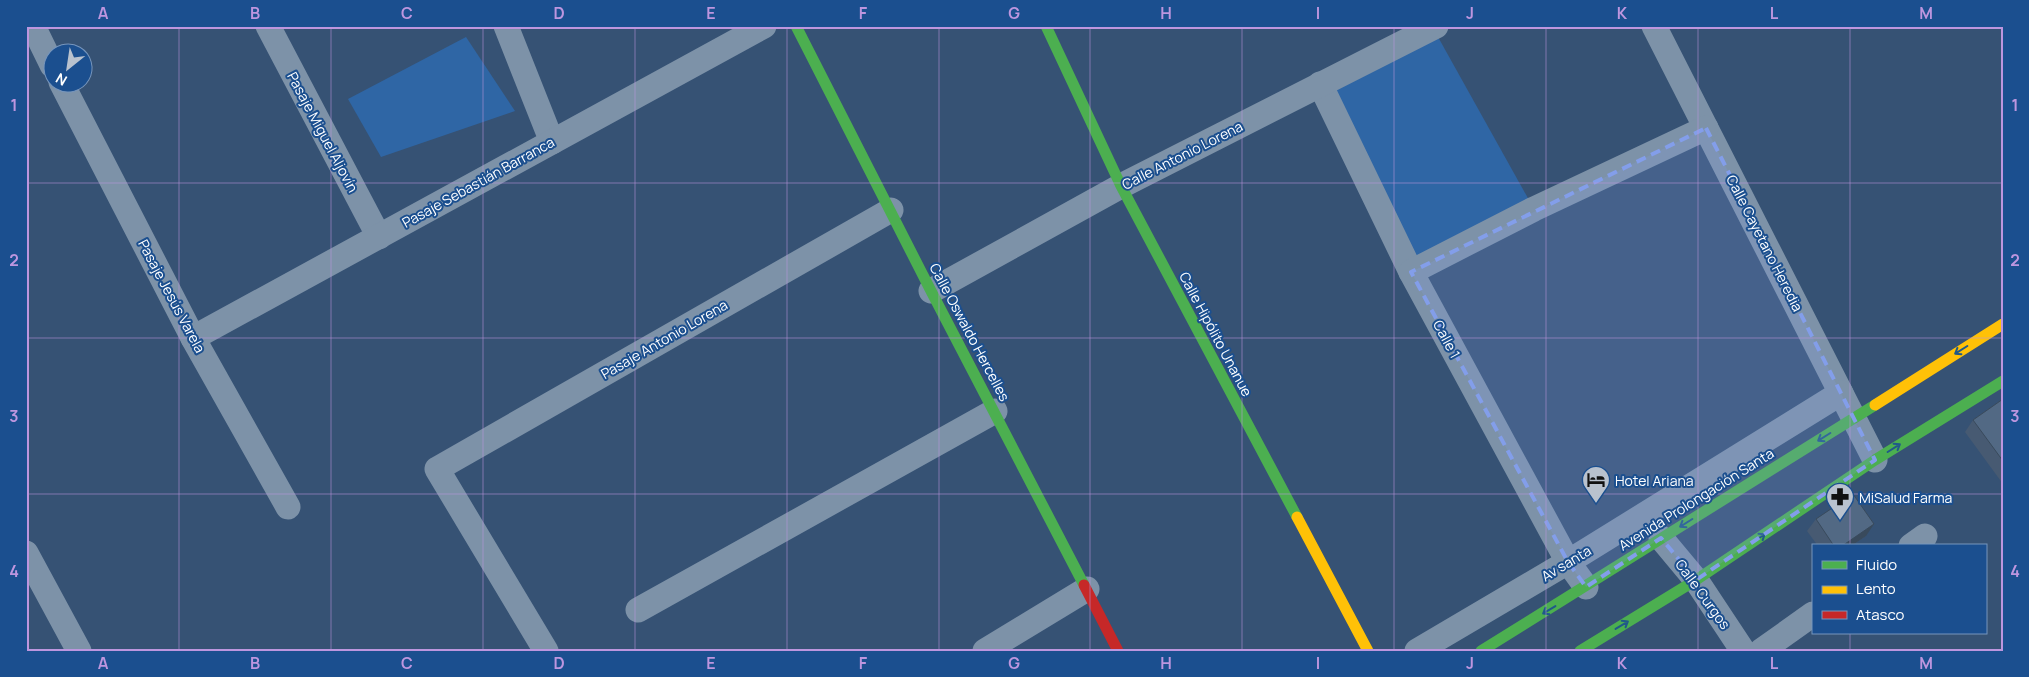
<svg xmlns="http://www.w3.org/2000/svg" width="2029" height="677" font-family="Manrope,sans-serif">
<rect width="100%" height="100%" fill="#365274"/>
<g fill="#2f66a5">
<path d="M1433 28 1534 209 1411 272 1320 84Z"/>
<path d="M466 37 515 111 381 157 348 99Z"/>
</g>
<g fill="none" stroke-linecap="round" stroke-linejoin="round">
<g stroke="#7d92a8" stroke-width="25">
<path d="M33 26 52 65"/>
<path d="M268 26 379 237"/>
<path d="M506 26 552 142"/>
<path d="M1654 26 1875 460"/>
<path d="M61 82 193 338 288 507"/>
<path d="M1320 84 1411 272 1568 562 1586 587"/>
<path d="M1411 272 1534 209 1706 128"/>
<path d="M931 291 1121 186 1436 26"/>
<path d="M193 338 764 26"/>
<path d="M1661 538 1696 580 1743 651"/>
<path d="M1911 546 1925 536"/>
<path d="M26 553 79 651"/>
<path d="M638 610 995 411"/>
<path d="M546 651 437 469 891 210"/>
<path d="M985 651 1087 589"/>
<path d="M1417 651 1568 562 1841 393"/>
<path d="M1761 651 1813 614"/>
</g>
<g stroke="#4caf50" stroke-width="11">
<path d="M796 26 931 291 1084 585"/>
<path d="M1046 26 1121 186 1297 517"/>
<path d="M1481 651 1875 405"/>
<path d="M1580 651 1696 580 1875 460 2003 381"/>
</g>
<g stroke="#ffc107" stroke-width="11">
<path d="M1875 405 2003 324"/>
<path d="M1297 517 1368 651"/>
</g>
<path stroke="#c62828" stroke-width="11" d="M1084 585 1118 651"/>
</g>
<g fill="#475a72">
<path d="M2003 399V484L1965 432 1973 420Z"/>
<path d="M1816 519 1866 536 1851 546H1818L1807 531Z"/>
</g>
<path fill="#394a5c" d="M1874 524 1866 536 1851 546H1842Z"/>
<g fill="#526984" stroke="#394a5c">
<path d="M2003 399V461L1973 420Z"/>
<path d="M1853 494 1874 524 1842 546H1834L1816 519Z"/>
</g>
<defs><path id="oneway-shaft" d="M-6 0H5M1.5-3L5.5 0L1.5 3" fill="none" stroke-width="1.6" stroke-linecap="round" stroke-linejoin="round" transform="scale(1.25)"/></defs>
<g stroke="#205989">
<use href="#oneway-shaft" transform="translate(1961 350) rotate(148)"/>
<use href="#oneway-shaft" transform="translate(1824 437) rotate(148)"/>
<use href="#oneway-shaft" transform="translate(1894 448) rotate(-32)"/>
<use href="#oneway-shaft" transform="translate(1686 523) rotate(148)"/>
<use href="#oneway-shaft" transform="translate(1759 538) rotate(-34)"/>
<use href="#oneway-shaft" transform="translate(1549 610) rotate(149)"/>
<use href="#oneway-shaft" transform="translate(1622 625) rotate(-31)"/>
</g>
<path fill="#839eea" fill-opacity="0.2" stroke="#839eea" stroke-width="4" stroke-dasharray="10 6" stroke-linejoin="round" d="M1706 128 1875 460 1696 580 1661 538 1586 587 1568 562 1411 272Z"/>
<path fill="none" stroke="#bd96df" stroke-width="1" stroke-opacity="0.55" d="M179 26V651M331 26V651M483 26V651M635 26V651M787 26V651M939 26V651M1090 26V651M1242 26V651M1394 26V651M1546 26V651M1698 26V651M1850 26V546M26 183H2003M26 338H2003M26 494H2003M1850 633V651"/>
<defs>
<symbol id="hotel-pin" viewBox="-11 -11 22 30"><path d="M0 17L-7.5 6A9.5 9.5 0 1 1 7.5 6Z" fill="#b9c2ce" stroke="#1b4f8f"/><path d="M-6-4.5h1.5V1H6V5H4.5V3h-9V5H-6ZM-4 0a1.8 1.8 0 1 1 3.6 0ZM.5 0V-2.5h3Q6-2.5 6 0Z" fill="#111"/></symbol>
<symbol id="pharmacy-pin" viewBox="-11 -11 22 30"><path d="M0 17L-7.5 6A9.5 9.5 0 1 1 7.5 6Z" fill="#b9c2ce" stroke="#1b4f8f"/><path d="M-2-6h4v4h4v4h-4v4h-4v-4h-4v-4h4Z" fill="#111"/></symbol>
</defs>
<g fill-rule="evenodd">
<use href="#hotel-pin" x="1580" y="464" width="32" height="43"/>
<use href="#pharmacy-pin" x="1824" y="481" width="32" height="43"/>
</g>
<g text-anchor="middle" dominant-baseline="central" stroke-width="4" stroke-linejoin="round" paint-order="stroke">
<g font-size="14" fill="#fff" stroke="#1b4f8f">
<text transform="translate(323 132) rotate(62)">Pasaje Miguel Aljovín</text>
<text transform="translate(1182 155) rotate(-27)">Calle Antonio Lorena</text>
<text transform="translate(478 182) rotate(-29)">Pasaje Sebastián Barranca</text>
<text transform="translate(1765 243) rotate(63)">Calle Cayetano Heredia</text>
<text transform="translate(172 296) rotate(62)">Pasaje Jesús Varela</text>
<text transform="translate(970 332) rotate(62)">Calle Oswaldo Hercelles</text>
<text transform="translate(1216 334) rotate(62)">Calle Hipólito Unanue</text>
<text transform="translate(664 339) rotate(-30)">Pasaje Antonio Lorena</text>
<text transform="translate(1447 339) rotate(62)">Calle 1</text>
<text transform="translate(1696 499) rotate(-32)">Avenida Prolongación Santa</text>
<text transform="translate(1566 563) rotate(-31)">Av santa</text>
<text transform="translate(1703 594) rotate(54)">Calle Curgos</text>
</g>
<g font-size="14" fill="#fff" stroke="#1b4f8f" text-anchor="start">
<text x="1615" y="480">Hotel Ariana</text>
<text x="1859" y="497">MiSalud Farma</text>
</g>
</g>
<rect width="2029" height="677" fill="none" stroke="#1b4f8f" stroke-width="55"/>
<rect x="1812" y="544" width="175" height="90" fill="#1b4f8f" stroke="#7695bc"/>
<rect x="1822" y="561" width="25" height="8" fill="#4caf50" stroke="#7695bc"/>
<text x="1856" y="570" font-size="15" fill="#ffffff">Fluido</text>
<rect x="1822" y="586" width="25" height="8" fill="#ffc107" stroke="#7695bc"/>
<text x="1856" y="594" font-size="15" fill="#ffffff">Lento</text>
<rect x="1822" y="611" width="25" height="8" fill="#c62828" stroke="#7695bc"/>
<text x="1856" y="620" font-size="15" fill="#ffffff">Atasco</text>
<g transform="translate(68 68) rotate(210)"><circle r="24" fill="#1b4f8f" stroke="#7695bc"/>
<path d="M0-4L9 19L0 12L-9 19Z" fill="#b9c2ce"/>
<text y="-8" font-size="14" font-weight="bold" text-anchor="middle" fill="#ffffff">N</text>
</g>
<rect x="28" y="28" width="1974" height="622" fill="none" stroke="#bd96df" stroke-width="2"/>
<g font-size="16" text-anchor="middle" font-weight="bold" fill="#bd96df">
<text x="103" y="19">A</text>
<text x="255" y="19">B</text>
<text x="407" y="19">C</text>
<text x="559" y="19">D</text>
<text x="711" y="19">E</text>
<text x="863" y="19">F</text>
<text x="1014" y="19">G</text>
<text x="1166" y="19">H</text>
<text x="1318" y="19">I</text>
<text x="1470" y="19">J</text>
<text x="1622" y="19">K</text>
<text x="1774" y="19">L</text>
<text x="1926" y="19">M</text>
<text x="14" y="111">1</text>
<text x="2015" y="111">1</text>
<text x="14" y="266">2</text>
<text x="2015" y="266">2</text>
<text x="14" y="422">3</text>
<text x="2015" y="422">3</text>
<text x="14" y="577">4</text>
<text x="2015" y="577">4</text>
<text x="103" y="669">A</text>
<text x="255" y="669">B</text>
<text x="407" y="669">C</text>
<text x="559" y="669">D</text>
<text x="711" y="669">E</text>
<text x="863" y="669">F</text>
<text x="1014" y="669">G</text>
<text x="1166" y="669">H</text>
<text x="1318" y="669">I</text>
<text x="1470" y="669">J</text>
<text x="1622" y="669">K</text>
<text x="1774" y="669">L</text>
<text x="1926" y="669">M</text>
</g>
</svg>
